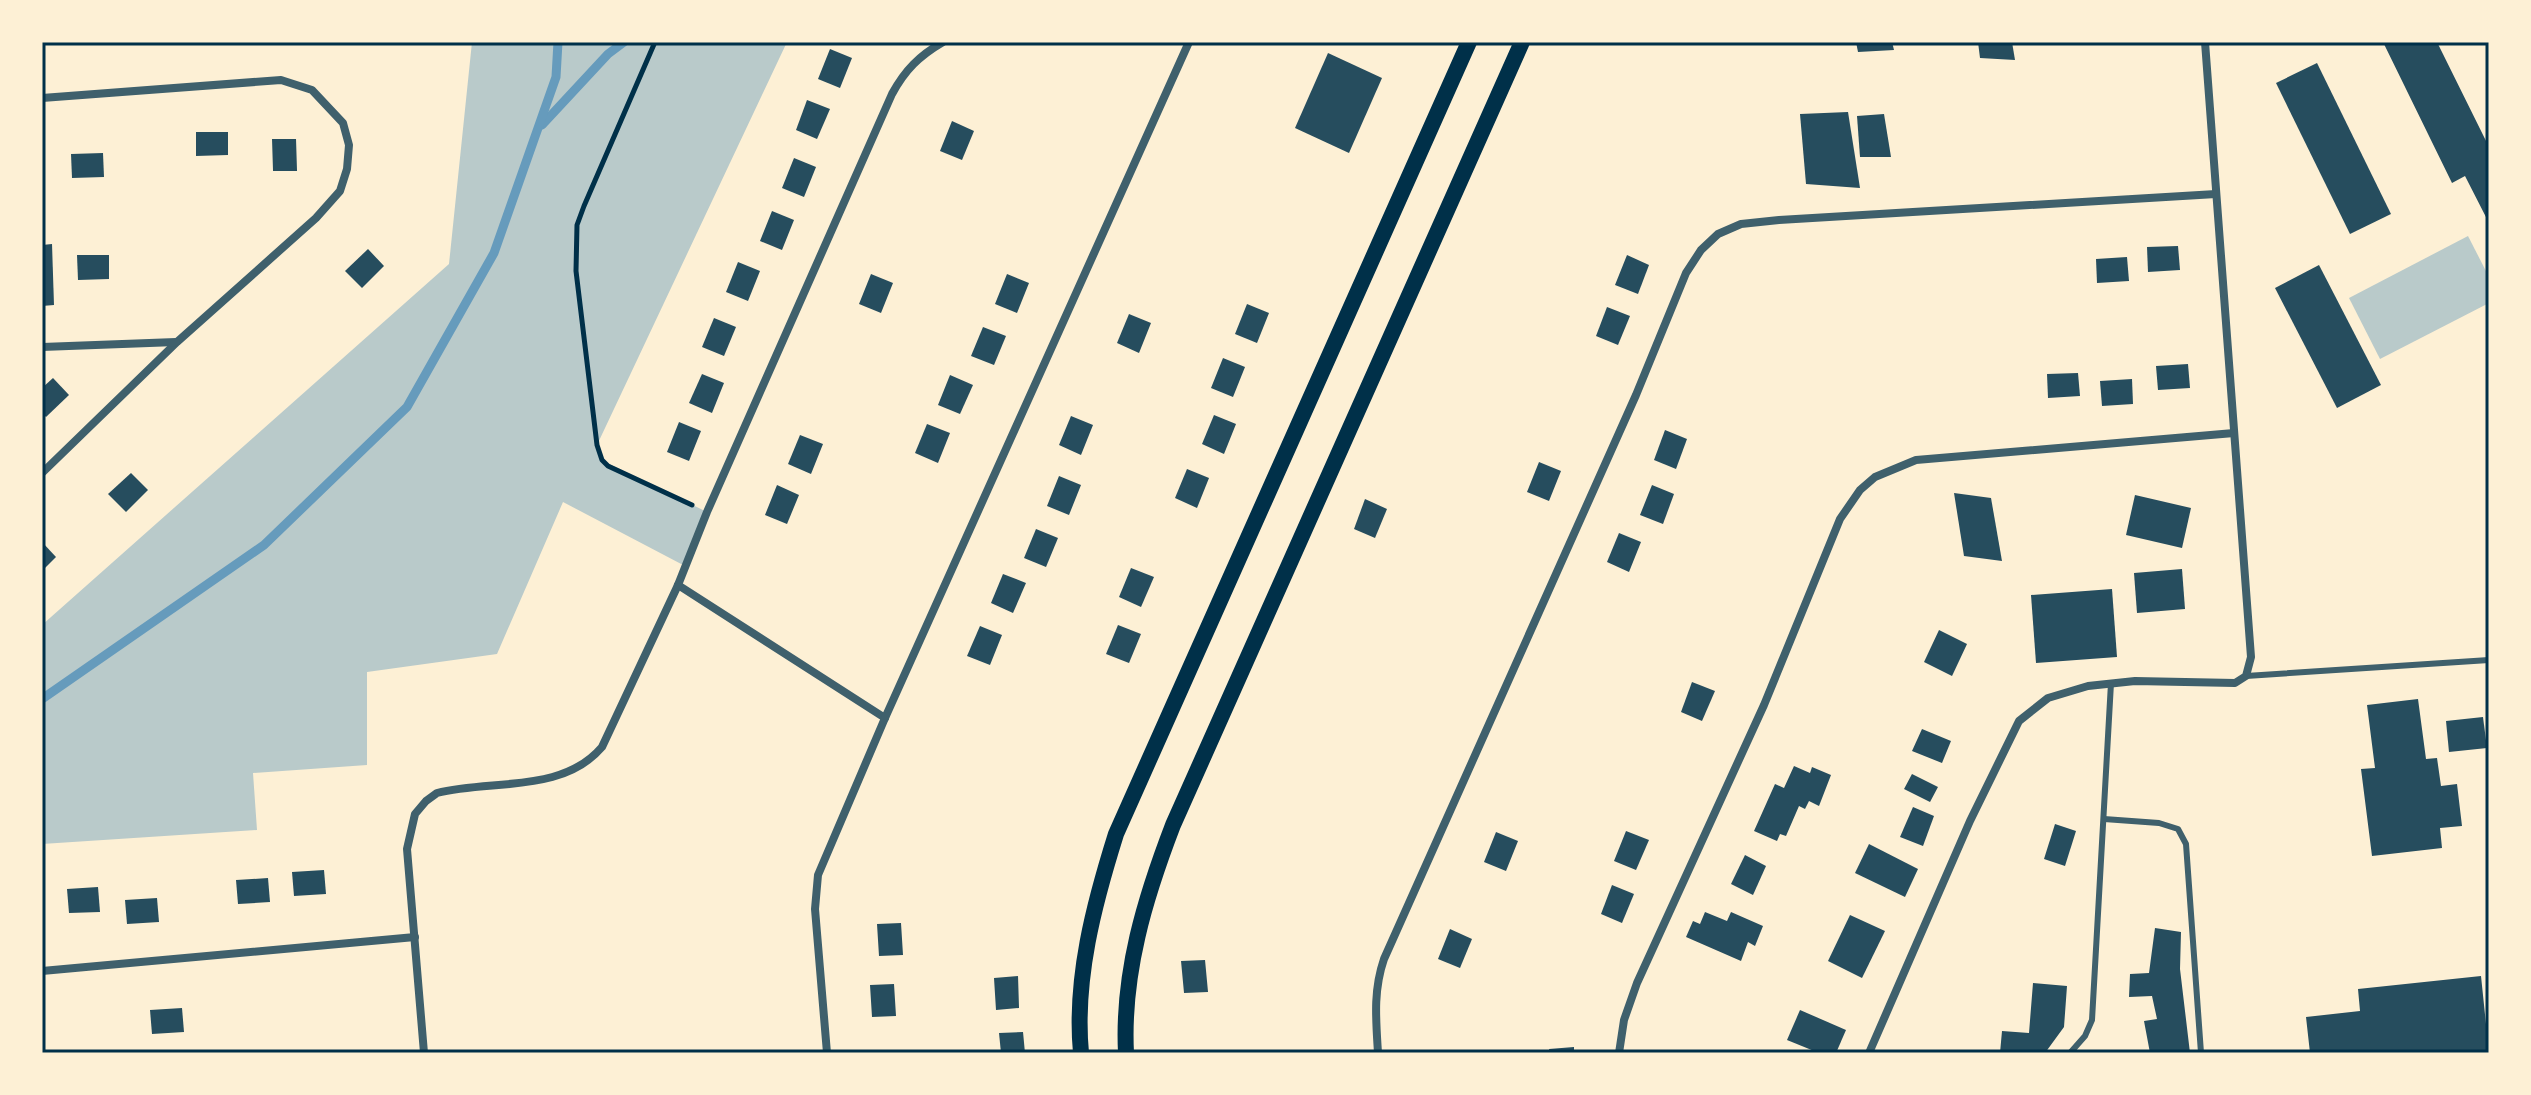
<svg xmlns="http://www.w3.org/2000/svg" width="2531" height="1095" font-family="Lora,serif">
<rect width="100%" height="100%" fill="#fdf0d5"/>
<g fill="#b9caca">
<path d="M472 42H787L597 445 603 461 707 512 685 566 563 502 497 654 367 672V765L253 773 257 830 42 844V625L449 264Z"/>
<path d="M2468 236 2489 277V303L2380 359 2349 298Z"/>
</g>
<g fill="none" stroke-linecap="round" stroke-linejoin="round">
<g stroke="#669bbc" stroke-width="9">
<path d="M542 125 608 54 624 42"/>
<path d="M42 699 264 545 407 407 494 253 556 77 558 42"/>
</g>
</g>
<g fill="#264d5e">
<path d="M1856 42H1892L1894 50 1858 52Z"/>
<path d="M1978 42H2012L2015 60 1980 58Z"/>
<path d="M2383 42H2437L2489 147V223L2465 176 2452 183Z"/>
<path d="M830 49 852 58 840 88 818 79Z"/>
<path d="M1328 53 1382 78 1349 153 1295 128Z"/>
<path d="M2317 63 2391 214 2350 234 2276 83Z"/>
<path d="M807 100 830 109 817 139 796 130Z"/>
<path d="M1848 112 1860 188 1806 184 1800 114Z"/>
<path d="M1884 114 1891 157H1860L1857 116Z"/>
<path d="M952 121 974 131 962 160 940 151Z"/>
<path d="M196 132H228V155L196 156Z"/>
<path d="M272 139H296L297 171H273Z"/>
<path d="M103 153 104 177 72 178 71 154Z"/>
<path d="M794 158 816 167 804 197 782 188Z"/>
<path d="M772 211 794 220 782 250 760 241Z"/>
<path d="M52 244 54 305 42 306V245Z"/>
<path d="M2178 246 2180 270 2148 272 2147 247Z"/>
<path d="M368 249 384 266 362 288 345 271Z"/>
<path d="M77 255H109V279L78 280Z"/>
<path d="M1627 255 1649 265 1638 294 1615 285Z"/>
<path d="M2127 257 2129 281 2097 283 2096 259Z"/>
<path d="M738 262 760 271 748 301 726 292Z"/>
<path d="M2319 265 2381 385 2337 408 2275 288Z"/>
<path d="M871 274 893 283 881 313 859 304Z"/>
<path d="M1007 274 1029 283 1017 313 995 304Z"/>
<path d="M1247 304 1269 313 1257 343 1235 334Z"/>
<path d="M1607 307 1630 316 1618 345 1596 336Z"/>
<path d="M1129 314 1151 323 1139 353 1117 343Z"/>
<path d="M714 318 736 327 724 356 702 347Z"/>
<path d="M983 327 1006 336 994 365 971 356Z"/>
<path d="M1223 358 1245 367 1233 397 1211 388Z"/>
<path d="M2188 364 2190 388 2158 390 2156 366Z"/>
<path d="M2078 373 2080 396 2048 398 2047 374Z"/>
<path d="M702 374 724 383 712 413 689 403Z"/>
<path d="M950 375 973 385 960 414 938 405Z"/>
<path d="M53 378 69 395 46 417 42 413V388Z"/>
<path d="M2132 379 2133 404 2102 406 2100 381Z"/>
<path d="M1214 415 1236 424 1224 454 1202 444Z"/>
<path d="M1071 416 1093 425 1081 455 1059 445Z"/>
<path d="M679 422 701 431 689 461 667 452Z"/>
<path d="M927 424 950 433 938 463 915 453Z"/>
<path d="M1665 430 1687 439 1676 469 1654 460Z"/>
<path d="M800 435 823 444 811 474 788 464Z"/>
<path d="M1539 462 1561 471 1549 501 1527 492Z"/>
<path d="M1187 469 1209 478 1197 508 1175 498Z"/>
<path d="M131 473 148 490 126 512 108 494Z"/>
<path d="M1059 476 1081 485 1069 515 1047 506Z"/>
<path d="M777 485 799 495 787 524 765 515Z"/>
<path d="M1652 485 1674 494 1663 524 1640 515Z"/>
<path d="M1954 493 1991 498 2002 561 1964 556Z"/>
<path d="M2135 495 2191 508 2182 548 2126 535Z"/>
<path d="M1365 499 1387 509 1375 538 1354 529Z"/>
<path d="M1036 529 1058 538 1046 567 1024 558Z"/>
<path d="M1619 533 1641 542 1629 572 1607 562Z"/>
<path d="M42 542 56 557 42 571Z"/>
<path d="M1131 568 1154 577 1141 607 1119 597Z"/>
<path d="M2182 569 2185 609 2137 613 2134 573Z"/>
<path d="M1003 574 1026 583 1013 613 991 603Z"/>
<path d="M2112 589 2117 657 2036 663 2031 595Z"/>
<path d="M1118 625 1141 634 1129 663 1106 654Z"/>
<path d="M980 626 1002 635 990 665 967 656Z"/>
<path d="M1939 630 1967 644 1952 676 1924 662Z"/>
<path d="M1692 682 1715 691 1702 721 1681 712Z"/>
<path d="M2418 699 2426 759 2437 758 2441 786 2457 784 2462 826 2440 828 2442 848 2372 856 2361 769 2375 768 2367 705Z"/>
<path d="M2483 717 2487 748 2449 752 2446 721Z"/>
<path d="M1922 729 1951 741 1942 763 1912 751Z"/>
<path d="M1794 766 1810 773 1812 767 1831 775 1819 806 1809 801 1805 809 1799 806 1786 836 1780 834 1777 841 1754 831 1775 784 1784 788Z"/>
<path d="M1912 774 1938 787 1930 802 1904 789Z"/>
<path d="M1913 807 1934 816 1923 846 1900 837Z"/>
<path d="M2055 824 2076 831 2065 866 2044 859Z"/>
<path d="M1626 831 1649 840 1636 870 1614 861Z"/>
<path d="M1496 832 1518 841 1506 871 1484 862Z"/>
<path d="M1869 844 1918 869 1905 897 1855 873Z"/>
<path d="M1745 855 1766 866 1753 895 1731 884Z"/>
<path d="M324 870 326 894 294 896 292 872Z"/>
<path d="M268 878 270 902 238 904 236 880Z"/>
<path d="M1612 885 1634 894 1622 923 1601 914Z"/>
<path d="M98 887 100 912 69 913 67 889Z"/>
<path d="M157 898 159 922 127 924 125 900Z"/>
<path d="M1705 912 1727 921 1731 912 1763 926 1755 946 1748 942 1741 961 1686 937 1693 921 1700 924Z"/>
<path d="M1850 915 1885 931 1862 978 1828 961Z"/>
<path d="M901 923 903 955 879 956 877 924Z"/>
<path d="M2155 928 2181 932 2180 969 2190 1053H2150L2144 1021 2157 1019 2152 996 2129 997 2130 974 2149 973Z"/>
<path d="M1450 929 1472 939 1460 968 1438 959Z"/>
<path d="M1205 960 1208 992 1184 993 1181 961Z"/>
<path d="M1018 976 1019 1008 996 1010 994 978Z"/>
<path d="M2481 976 2489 1053H2310L2306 1017 2360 1011 2358 989Z"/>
<path d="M2033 983 2067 986 2064 1027 2045 1053H2000L2002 1031 2029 1033Z"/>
<path d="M894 984 896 1016 872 1017 870 985Z"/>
<path d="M182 1008 184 1032 152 1034 150 1010Z"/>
<path d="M1800 1010 1846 1030 1836 1053H1819L1787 1040Z"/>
<path d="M1023 1032 1025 1053H1001L999 1033Z"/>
<path d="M1574 1047V1053H1550L1549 1049Z"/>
</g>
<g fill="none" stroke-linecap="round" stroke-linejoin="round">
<path stroke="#003049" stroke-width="5" d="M655 42 584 206 577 225 576 271 597 445 602 460 608 466 692 505"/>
<g stroke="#3f606c" stroke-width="6">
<path d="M2246 676 2489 660"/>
<path d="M2104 819 2159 823 2178 829 2186 844 2201 1053"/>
<path d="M2070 1053 2085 1036 2092 1020 2111 683"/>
</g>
<g stroke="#3f606c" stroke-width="8">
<path d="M42 98 281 80 312 90 343 123 349 145 347 169 340 191 316 218 177 342 42 473"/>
<path d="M42 347 176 342"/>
<path d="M678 585 885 718"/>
<path d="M42 971 415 937"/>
<path d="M424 1053 407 849 415 814 426 801 437 793C491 779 562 794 602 747L678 585 707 512 892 94C905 70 919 56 943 42"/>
<path d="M827 1053 815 909 818 875 885 718 1189 42"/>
<path d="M1378 1053C1376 1020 1373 991 1384 959L1636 395 1686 273 1701 250 1718 234 1741 224 1779 220 2216 194"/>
<path d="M1619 1053 1624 1020 1637 983 1764 705 1840 519 1860 490 1875 477 1916 460 2234 433"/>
<path d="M1869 1053 1970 821 2019 721 2048 698 2088 686 2135 681 2235 683 2246 676 2251 657 2205 42"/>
</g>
<g stroke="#003049" stroke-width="16">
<path d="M1081 1053C1074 979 1094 904 1116 834L1469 42"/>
<path d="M1126 1053C1122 973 1145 898 1173 825L1522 42"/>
</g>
</g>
<rect width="2531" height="1095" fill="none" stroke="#fdf0d5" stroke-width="88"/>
<rect x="44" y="44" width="2443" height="1007" fill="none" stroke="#003049" stroke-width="3"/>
</svg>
